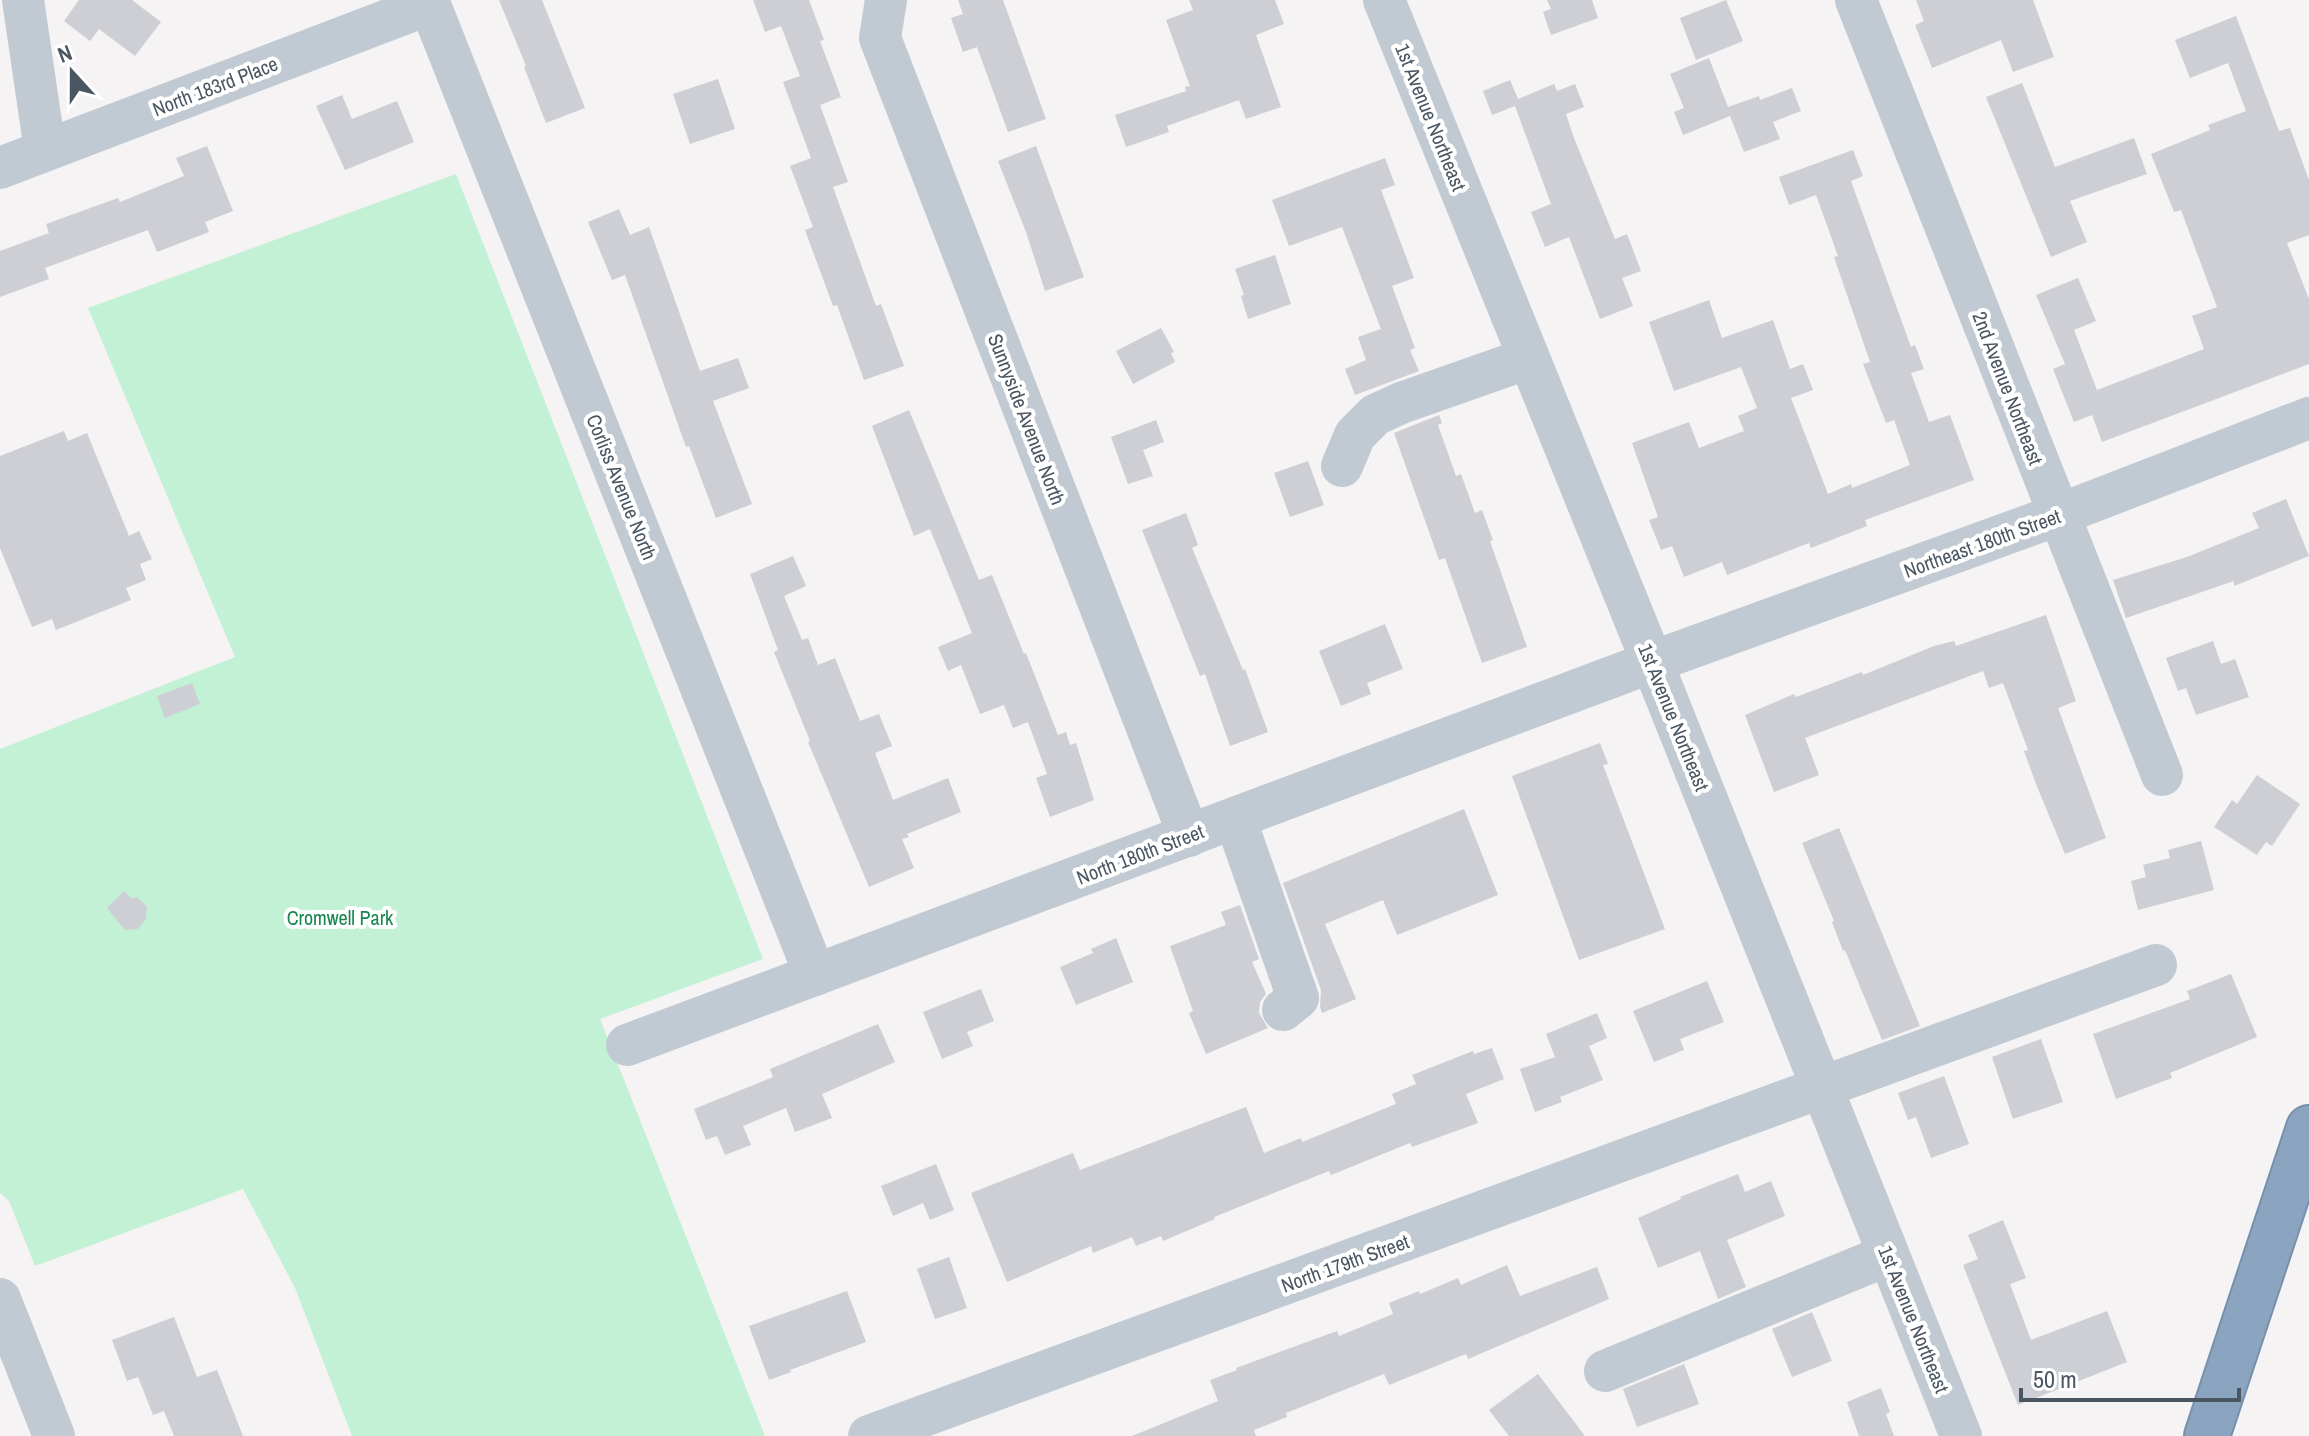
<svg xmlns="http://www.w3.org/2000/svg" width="2309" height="1436" font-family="'Archivo Narrow',sans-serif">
<rect width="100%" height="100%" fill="#f5f3f3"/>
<path fill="#c3f1d5" d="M456 174 763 959 600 1019 765 1436H352L295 1288 243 1189 35 1266 9 1201 0 1193V749L235 657 88 308Z"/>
<g fill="#cdcfd5">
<path d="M79 0H132L161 22 135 56 99 29 90 41 64 21Z"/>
<path d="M499 0H542L585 108 546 123 524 67 526 66Z"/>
<path d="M753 0H809L824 40 820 41 841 97 820 105 848 182 833 187 876 306 881 304 904 366 864 380 837 305 833 306 805 230 813 227 790 166 811 158 783 82 800 76 781 26 765 32Z"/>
<path d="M958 0H1003L1046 119 1008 132 977 47 963 52 951 18 963 14Z"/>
<path d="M1189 0H1275L1284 24 1256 35 1281 107 1246 119 1239 100 1167 126 1169 132 1126 147 1115 115 1186 91 1185 87 1190 86 1166 20 1193 10Z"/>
<path d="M1547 0H1592L1598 18 1551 35 1543 12 1551 9Z"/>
<path d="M1726 0 1743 41 1696 60 1680 18Z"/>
<path d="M1916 0H2033L2054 57 2013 72 2001 40 1932 68 1915 25 1924 21Z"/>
<path d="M2236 16 2279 131 2290 128 2309 180V235L2287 243 2309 299V364L2102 442 2092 415 2074 422 2053 369 2065 364 2036 295 2078 278 2096 321 2074 330 2097 390 2204 349 2192 316 2217 307 2181 210 2174 212 2151 154 2210 130 2208 125 2246 111 2228 63 2190 78 2175 40Z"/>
<path d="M1709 58 1728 107 1759 96 1760 100 1792 88 1801 111 1773 122 1780 139 1744 152 1730 116 1683 135 1674 112 1684 108 1670 74Z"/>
<path d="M718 79 735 129 690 144 673 94Z"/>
<path d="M1510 80 1518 99 1554 84 1557 91 1575 84 1584 107 1566 114 1574 138 1615 239 1627 234 1641 271 1622 278 1633 306 1600 319 1569 237 1545 247 1531 212 1551 204 1515 106 1492 115 1483 91Z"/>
<path d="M2022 83 2055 167 2134 138 2147 174 2070 201 2087 242 2051 257 1986 97Z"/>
<path d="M342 95 352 119 397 101 414 142 345 170 316 106Z"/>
<path d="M207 146 233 211 205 222 209 232 157 252 148 230 45 268 49 279 0 297V251L49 233 46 224 118 198 120 202 184 176 176 158Z"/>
<path d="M1036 146 1084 277 1045 291 1026 232 998 161Z"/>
<path d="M1853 150 1863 176 1851 181 1911 347 1915 345 1924 369 1911 373 1929 422 1950 415 1974 480 1865 520 1867 526 1811 548 1809 543 1727 575 1722 562 1684 577 1672 546 1661 550 1649 520 1658 517 1632 443 1689 422 1699 448 1744 431 1738 416 1757 408 1741 367 1674 391 1649 322 1709 300 1722 338 1773 320 1790 369 1803 364 1813 390 1791 398 1828 494 1851 484 1852 488 1910 465 1894 420 1886 423 1863 364 1870 362 1834 257 1838 256 1816 195 1789 205 1779 177Z"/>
<path d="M1385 158 1395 185 1381 190 1414 278 1392 286 1415 348 1410 350 1419 371 1355 395 1345 369 1366 360 1358 337 1381 329 1342 227 1289 246 1272 200Z"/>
<path d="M619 209 630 235 649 227 700 371 738 358 749 388 713 401 752 504 716 518 689 446 686 447 625 275 612 280 588 222Z"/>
<path d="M1275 255 1291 304 1248 319 1241 296 1244 295 1235 269Z"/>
<path d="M1161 328 1174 352 1171 353 1175 362 1133 384 1116 351Z"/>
<path d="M909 410 979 580 992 575 1024 654 1026 653 1058 735 1066 732 1070 745 1076 743 1094 800 1050 817 1036 778 1047 774 1028 722 1013 728 1004 705 980 714 961 665 948 671 938 647 972 633 930 529 914 536 872 426Z"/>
<path d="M1439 415 1442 423 1438 425 1456 476 1461 474 1475 513 1482 510 1493 540 1490 541 1527 647 1482 663 1445 558 1439 560 1394 433Z"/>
<path d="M1156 420 1164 442 1143 450 1153 476 1128 484 1111 437Z"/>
<path d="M64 431 68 441 87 433 129 536 139 531 152 559 140 564 146 580 126 588 131 600 56 630 52 619 32 627 0 548V456Z"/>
<path d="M1308 461 1324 505 1290 517 1274 473Z"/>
<path d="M2286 499 2309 556 2234 586V581L2126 618 2113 580 2187 557 2259 528 2252 513Z"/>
<path d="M1186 513 1198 545 1192 548 1243 670 1245 669 1268 732 1230 746 1205 674 1200 676 1142 530Z"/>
<path d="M793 556 806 586 784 596 802 640 808 638 818 665 835 658 860 721 879 714 892 746 875 753 893 800 948 778 961 812 907 834 909 837 902 839 914 868 869 887 808 742 810 741 774 652 778 650 750 574Z"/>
<path d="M2046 615 2076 701 2058 708 2106 838 2065 854 2036 784 2024 751 2028 750 2003 683 1989 688 1983 671 1805 738 1819 775 1774 792 1745 715 1794 694 1796 697 1862 672 1863 675 1934 646 1954 641 1956 646Z"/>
<path d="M1385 624 1403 669 1367 683 1371 694 1341 706 1319 651Z"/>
<path d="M2213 641 2221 664 2235 659 2249 697 2196 715 2186 688 2178 691 2166 658Z"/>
<path d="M192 683 200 704 165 718 157 696Z"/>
<path d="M1600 743 1608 764 1603 765 1665 929 1579 960 1512 776Z"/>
<path d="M2257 775 2300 804 2272 846 2266 842 2257 855 2214 827 2232 800 2237 804Z"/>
<path d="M1464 809 1498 895 1397 935 1383 900 1325 924 1356 999 1322 1013 1320 1007 1321 990 1283 883Z"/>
<path d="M1839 828 1920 1026 1882 1040 1845 950 1843 951 1832 922 1834 921 1802 843Z"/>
<path d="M2201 841 2214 890 2138 910 2131 881 2146 877 2143 865 2170 858 2168 850Z"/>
<path d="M124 891 131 898 137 897 147 907 146 919 138 929 125 930 107 908Z"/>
<path d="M1240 905 1259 959 1252 962 1266 994 1260 1002 1259 1013 1268 1028 1206 1054 1189 1013 1193 1011 1170 946 1226 925 1221 912Z"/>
<path d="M1116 938 1133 982 1076 1005 1060 967 1093 953 1091 949Z"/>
<path d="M2231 974 2257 1037 2170 1073 2172 1078 2116 1099 2093 1034 2190 999 2187 991Z"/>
<path d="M1707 981 1724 1022 1680 1039 1684 1050 1654 1062 1633 1011Z"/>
<path d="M981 989 994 1021 967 1032 973 1046 942 1059 923 1012Z"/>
<path d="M1597 1013 1607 1038 1589 1046 1603 1080 1560 1097 1562 1102 1535 1112 1520 1069 1555 1057 1546 1034Z"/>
<path d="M878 1024 895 1062 822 1094 832 1118 795 1132 786 1108 743 1126 751 1145 725 1155 717 1136 706 1140 694 1109 773 1077 770 1069Z"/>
<path d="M2041 1039 2063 1102 2013 1119 1992 1057Z"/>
<path d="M1492 1048 1504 1079 1466 1094 1478 1123 1412 1147 1410 1143 1331 1175 1329 1171 1214 1217 1215 1219 1163 1241 1161 1236 1136 1246 1132 1237 1093 1253 1091 1246 1007 1282 971 1193 1073 1153 1080 1170 1246 1107 1264 1153 1301 1138 1302 1142 1396 1104 1392 1094 1416 1084 1412 1075 1473 1051 1474 1054Z"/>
<path d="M1944 1076 1969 1144 1931 1158 1916 1117 1908 1120 1898 1093Z"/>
<path d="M936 1164 954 1210 930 1220 923 1203 893 1216 881 1186Z"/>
<path d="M1738 1174 1745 1192 1771 1181 1785 1216 1727 1240 1746 1287 1718 1299 1700 1251 1658 1268 1638 1218 1681 1199 1680 1197Z"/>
<path d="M2003 1220 2026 1278 2010 1284 2031 1340 2107 1311 2127 1362 2018 1405 1963 1265 1978 1259 1968 1235Z"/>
<path d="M949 1257 967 1308 935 1319 917 1269Z"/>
<path d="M1507 1265 1520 1296 1597 1267 1609 1299 1468 1359 1466 1354 1389 1385 1384 1374 1286 1413 1287 1417 1254 1430 1256 1436H1132L1218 1401 1210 1380 1237 1370 1236 1368 1337 1331 1339 1336 1393 1314 1389 1303 1419 1291 1420 1294 1458 1278 1461 1285Z"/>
<path d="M847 1291 866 1342 790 1370 791 1372 769 1380 749 1326Z"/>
<path d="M1812 1312 1832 1361 1792 1377 1772 1329Z"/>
<path d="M174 1317 197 1377 217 1370 243 1436H174L164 1411 153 1415 138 1377 127 1381 112 1340Z"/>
<path d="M1684 1364 1699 1404 1637 1427 1623 1389Z"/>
<path d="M1538 1374 1585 1436H1509L1489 1410Z"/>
<path d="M1881 1388 1890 1412 1886 1414 1894 1436H1859L1847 1402Z"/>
</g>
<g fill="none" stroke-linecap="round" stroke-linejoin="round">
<defs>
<path id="highway" d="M2207 1436 2309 1128"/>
</defs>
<use href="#highway" stroke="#7690ad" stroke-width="48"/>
<g stroke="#c1cad2" stroke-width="42">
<path d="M23 0 45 150"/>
<path d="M428 0 815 975"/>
<path d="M886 0 880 38 1189 836"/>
<path d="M1384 0 1652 662 1961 1436"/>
<path d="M1856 0 2162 775"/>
<path d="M0 168 430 4"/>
<path d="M1342 466 1355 435 1375 415 1401 403 1529 358"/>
<path d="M1235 818 1298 998 1283 1010"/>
<path d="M627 1045 1652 662 2058 515 2309 418"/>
<path d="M0 1299 54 1436"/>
<path d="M1605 1371 1888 1255"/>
<path d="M869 1436 2156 965"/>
</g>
<use href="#highway" stroke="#8ba5c1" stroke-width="44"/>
</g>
<g text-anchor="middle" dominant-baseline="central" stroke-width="8" stroke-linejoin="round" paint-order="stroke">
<g font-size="20" fill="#4a5661" stroke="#fff">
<text transform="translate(215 86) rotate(-21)">North 183rd Place</text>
<text transform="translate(1431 117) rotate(68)">1st Avenue Northeast</text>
<text transform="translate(2008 388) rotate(69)">2nd Avenue Northeast</text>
<text transform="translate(1027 419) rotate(69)">Sunnyside Avenue North</text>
<text transform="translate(622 487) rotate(68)">Corliss Avenue North</text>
<text transform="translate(1982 543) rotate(-20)">Northeast 180th Street</text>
<text transform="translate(1674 717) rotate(68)">1st Avenue Northeast</text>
<text transform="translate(1140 854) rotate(-21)">North 180th Street</text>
<text transform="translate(1345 1263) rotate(-20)">North 179th Street</text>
<text transform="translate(1914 1319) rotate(68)">1st Avenue Northeast</text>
</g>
<g font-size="20" fill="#17864f" stroke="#fff">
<text x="340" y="917">Cromwell Park</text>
</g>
</g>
<g transform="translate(72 72) rotate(339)" stroke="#ffffff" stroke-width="6" paint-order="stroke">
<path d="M0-6L14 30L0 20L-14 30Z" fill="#4a5661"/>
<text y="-12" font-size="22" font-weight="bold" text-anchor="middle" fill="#4a5661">N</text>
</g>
<path d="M2021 1388v12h218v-12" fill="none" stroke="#4a5661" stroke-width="4"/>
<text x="2033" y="1388" font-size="24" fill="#4a5661" stroke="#ffffff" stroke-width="6" paint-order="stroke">50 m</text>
</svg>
